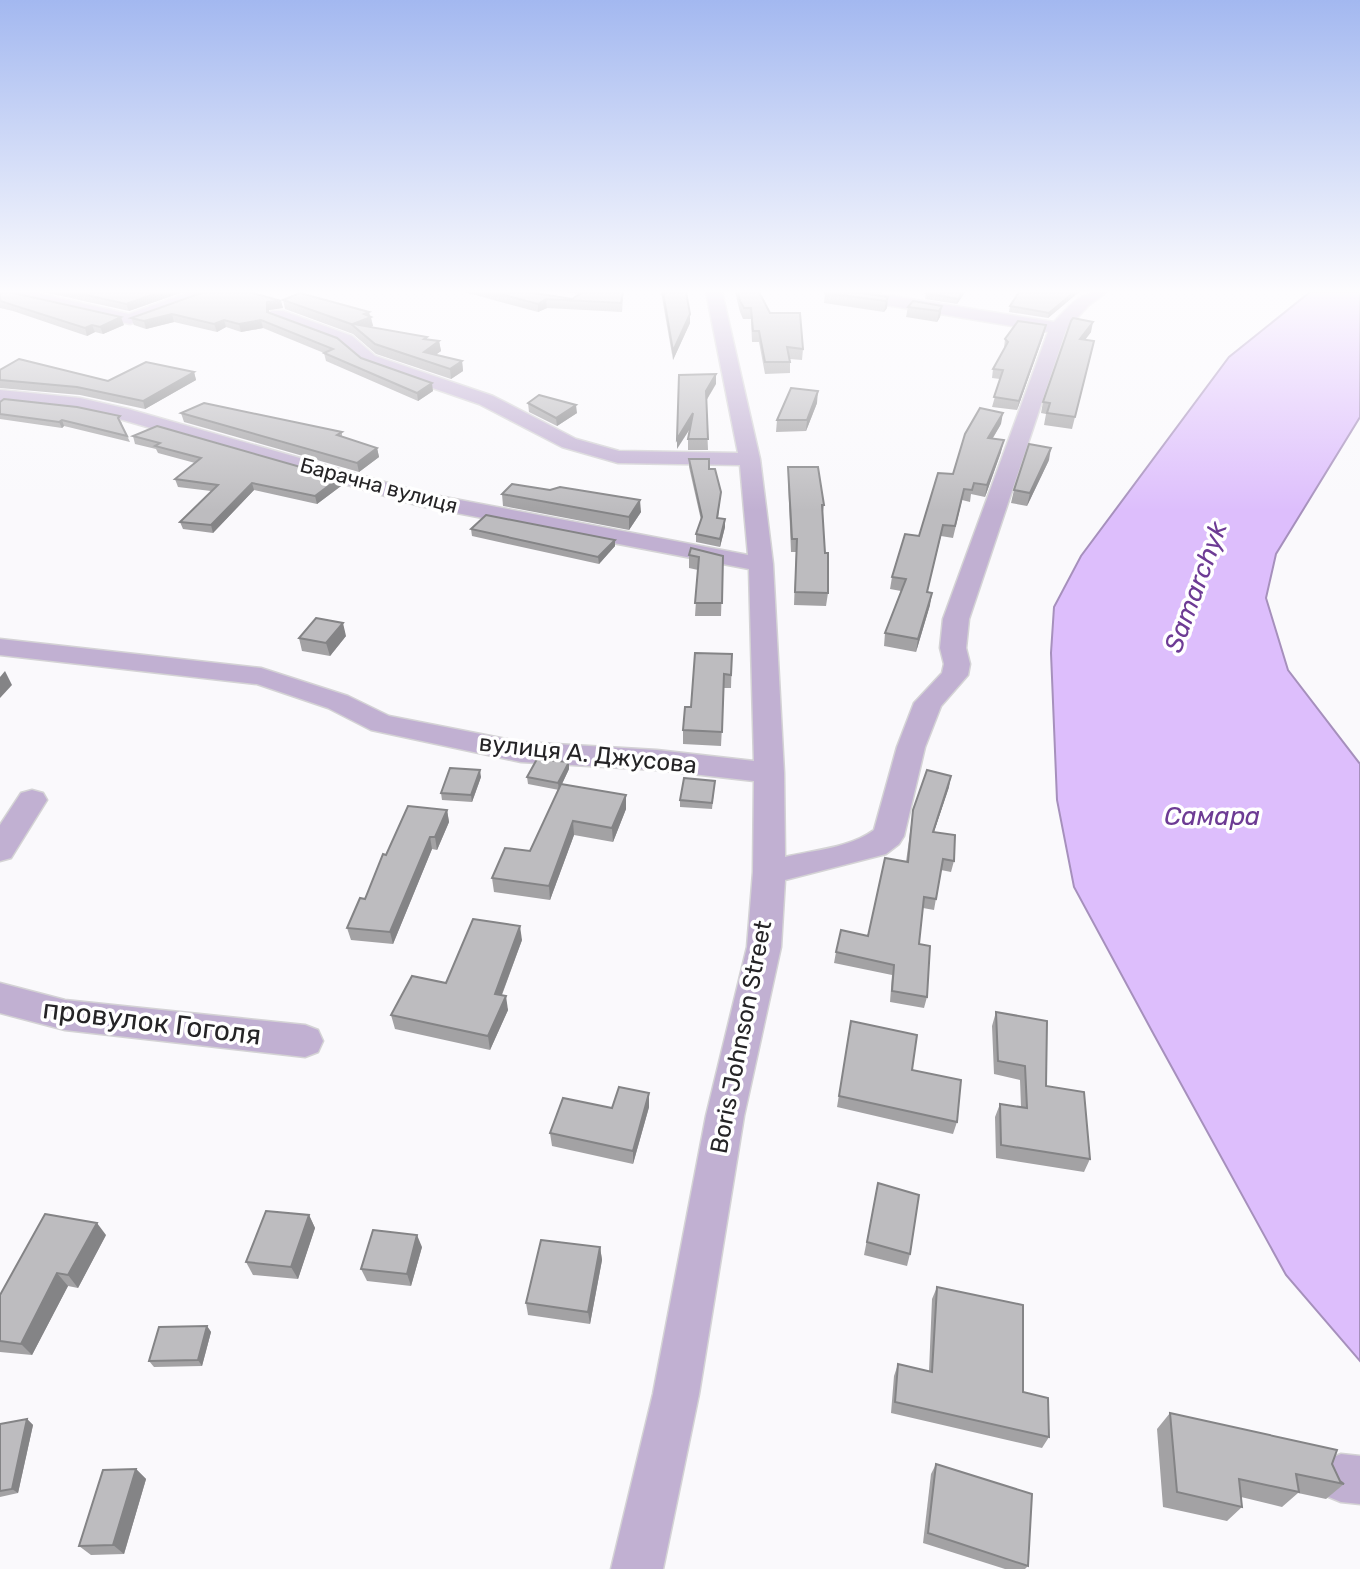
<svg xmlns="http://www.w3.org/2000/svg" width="1360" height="1569" font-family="Rubik,sans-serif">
<rect width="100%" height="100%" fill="#faf9fc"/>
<path fill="#ddbefc" stroke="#a690bc" stroke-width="2" d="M1310 292H1360V417L1276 554 1266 598 1288 670 1360 764V1361L1286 1275 1153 1033 1074 887 1057 800 1051 653 1054 607 1081 556 1229 357Z"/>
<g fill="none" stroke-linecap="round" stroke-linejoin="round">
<defs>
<g id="minor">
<path d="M3 292H32L129 314 190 292H213L211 295 130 324 5 295Z"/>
<path d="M706 292H722L760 459 773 564 784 773 785 857C814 850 850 848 874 830L897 747 914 703 942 673 944 664 940 648 943 619 1048 332 838 297 830 292H867L1054 322C1073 303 1079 291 1107 292L1089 305 1066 330 969 619 966 648 970 664 968 675 941 706 925 747 904 836 899 844 886 854 785 880 781 947 744 1116 699 1394 663 1569H611L653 1394 706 1116 747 947 753 872 754 781 657 770 521 762 371 730 328 708 257 684 0 655V639L261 668 348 696 389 716 521 742 657 750 754 761 749 569 420 506 123 420 80 410 0 402V390L80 398 128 409 423 493 748 555 740 465 618 463 562 447 479 404 363 364 340 344 271 319 269 315 271 311H283L352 336 375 356 493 396 576 439 619 451 738 453Z"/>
<path d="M32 790 43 793 47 800 11 858 0 861V825L21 793Z"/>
<path d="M0 983 65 1000 305 1025 318 1030 323 1041 318 1052 305 1057 65 1030 0 1013Z"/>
<path d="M1341 1454 1360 1456V1504L1341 1502 1324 1495 1317 1478 1324 1461Z"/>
</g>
</defs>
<use href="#minor" stroke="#d4d3d5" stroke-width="3"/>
<use href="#minor" fill="#c1b0d2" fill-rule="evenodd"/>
</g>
<g fill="#a3a2a4">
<path d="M0 292 124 325 103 334 95 332 87 336 13 311 0 308Z"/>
<path d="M43 292H183L129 311Z"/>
<path d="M464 292H529L572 299 579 294 566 292H623V299L622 312 547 308 538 312Z"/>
<path d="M661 292H686L690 314V323L673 360Z"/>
<path d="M735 292H759L770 313 803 349 802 360 790 359V373L765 374 759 342H752L751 319H743L740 312Z"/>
<path d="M965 292 957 304 925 299 926 293Z"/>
<path d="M1079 292 1048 318 1009 312 1010 306Z"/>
<path d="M825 293 888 297 887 308 884 312 824 303Z"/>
<path d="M283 300 370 316 371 317 373 326 370 327 427 337V339L439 341 441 351 435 355 462 361 463 371 451 379 376 354 353 334 285 309Z"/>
<path d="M281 301 283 308 269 310V313L361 358 433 391 418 401 326 361 324 353 263 328 241 332 226 327 217 332 174 322 146 329 134 325 131 318Z"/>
<path d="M942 306 940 317 937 322 906 317 908 307Z"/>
<path d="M1071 321 1091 332 1085 340 1094 341 1072 429 1044 425 1046 414 1041 413 1043 402Z"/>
<path d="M1044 334 1017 410 992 407 1000 379 992 378 993 369 1005 349 1004 348 1005 339Z"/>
<path d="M0 370 108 381 194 372 196 380 145 409 80 395 0 388Z"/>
<path d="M716 384 706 400 708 450H688V439L690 428 677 449Z"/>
<path d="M0 402 122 422 121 423 130 442 64 426 62 428 0 419Z"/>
<path d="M528 403 577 413 557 426 529 412Z"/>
<path d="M817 403 806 431 776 432 777 420Z"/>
<path d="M181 413 342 432V437L377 448 379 457 359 472 184 422Z"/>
<path d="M1001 424 993 438 1001 452 985 497 971 494 970 502 962 500 953 538 941 536 927 592 930 605 916 652 884 646 885 633 901 591 890 589 892 577 919 536 953 474Z"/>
<path d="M133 436 341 486 317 504 254 490 213 533 183 529 180 522 211 491 178 487 175 479 195 463 158 453 156 449 135 444Z"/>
<path d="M689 459 709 469 720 500 718 518 725 519V527L720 547 696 542V534L701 520 689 467Z"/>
<path d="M1049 460 1027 506 1011 503 1014 490Z"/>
<path d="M788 467 824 505 822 518 828 593 826 606 794 605 796 552H791L788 479Z"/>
<path d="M550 490 641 512 629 530 503 506 502 494Z"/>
<path d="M471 529 615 540V546L599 564 472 536Z"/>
<path d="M689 555 723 556 721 616H695L698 570 689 568Z"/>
<path d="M346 636 330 656 302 651 299 638Z"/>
<path d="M732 654 731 688H724L721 746 683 744V730L691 707Z"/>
<path d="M569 769 562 784 626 795V809L613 842 574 835 550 900 494 892 492 878 530 851 559 790 528 784 527 777Z"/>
<path d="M481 777 472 802 442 800 441 793Z"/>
<path d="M715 781 712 809 680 807V800Z"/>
<path d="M949 787 934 832 954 861 951 872 941 870 934 910 923 908 919 944 927 997 924 1008 890 1002 892 975 834 963 836 952 868 936 906 862 913 810Z"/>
<path d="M447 810 449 822 437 850 432 849 393 944 351 940 347 928 365 899 386 855Z"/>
<path d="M522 940 502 995 508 1010 490 1050 395 1029 391 1015Z"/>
<path d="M996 1012 1046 1086 1090 1159 1084 1172 996 1158 995 1117 1000 1104 1021 1107 1020 1080 994 1074 992 1026Z"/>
<path d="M851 1021 912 1070 957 1122 953 1134 837 1107Z"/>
<path d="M649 1093V1107L633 1164 552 1146 550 1133Z"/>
<path d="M878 1183 910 1254 907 1266 864 1255Z"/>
<path d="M309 1215 315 1228 298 1279 253 1275 246 1262Z"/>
<path d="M106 1235 78 1288 68 1286 32 1355 0 1352V1295Z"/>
<path d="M422 1247 411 1286 367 1281 361 1269Z"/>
<path d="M600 1247 602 1260 590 1324 528 1315 526 1303Z"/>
<path d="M937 1287 1023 1392 1049 1437 1042 1448 891 1413 894 1376 898 1364 929 1371 932 1299Z"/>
<path d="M207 1326 211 1332 202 1366 154 1367 149 1361Z"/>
<path d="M1170 1413 1332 1464 1340 1481 1344 1484 1326 1499 1298 1493 1282 1507 1241 1497 1242 1507 1227 1521 1163 1507 1157 1429Z"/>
<path d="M27 1419 33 1425 18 1493 0 1497V1424Z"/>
<path d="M936 1464 1028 1566 1025 1569H1005L923 1543 931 1474Z"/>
<path d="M136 1469 146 1479 124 1554 91 1555 79 1546Z"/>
</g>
<g fill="#848486">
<path d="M160 292H183L129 311 126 304Z"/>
<path d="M963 292H965L957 304 958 299Z"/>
<path d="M1074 292H1079L1048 318 1049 313Z"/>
<path d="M888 297 887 308 884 312 886 301Z"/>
<path d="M546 299 547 308 538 312V304Z"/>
<path d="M281 301 283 308 269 310V320L267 312V302Z"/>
<path d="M942 306 940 317 937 322 939 311Z"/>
<path d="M369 312 373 326 360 332 353 326 364 314Z"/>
<path d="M172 314 174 322 146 329 144 321Z"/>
<path d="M690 314V323L673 360V351Z"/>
<path d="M121 317 124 325 103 334 100 327Z"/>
<path d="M224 320 226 327 217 332 214 324Z"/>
<path d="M261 320 263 328 241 332 239 324Z"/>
<path d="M1093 322 1091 332 1077 350 1080 339Z"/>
<path d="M92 325 95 332 87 336 85 328Z"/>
<path d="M1046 325 1044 334 1017 410 1019 401Z"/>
<path d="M439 341 441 351 426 362 424 352Z"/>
<path d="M462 361 463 371 451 379 450 369Z"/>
<path d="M194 372 196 380 145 409 143 401Z"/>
<path d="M716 374V384L706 401V391Z"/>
<path d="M432 383 433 391 418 401 417 393Z"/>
<path d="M818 391 817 403 806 431 807 420Z"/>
<path d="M576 405 577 413 557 426 556 418Z"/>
<path d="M693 413V424L677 449V439Z"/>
<path d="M1003 413 1001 424 986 449 988 438Z"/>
<path d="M62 420 64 426 62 428 59 422Z"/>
<path d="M1004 440 1001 452 985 497 987 485Z"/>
<path d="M377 448 379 457 359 472 357 463Z"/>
<path d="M1051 448 1049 460 1027 506 1030 493Z"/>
<path d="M339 478 341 486 317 504 315 496Z"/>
<path d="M252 483 254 490 213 533 211 525Z"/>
<path d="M640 500 641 512 629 530V517Z"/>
<path d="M725 519V527L720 547V539Z"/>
<path d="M615 540V546L599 564 598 557Z"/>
<path d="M932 593 930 605 916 652 918 639Z"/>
<path d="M343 623 346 636 330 656 326 643Z"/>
<path d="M5 671 12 685 0 698V677Z"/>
<path d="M569 762V769L559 790 558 783Z"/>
<path d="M480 770 481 777 472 802 471 795Z"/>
<path d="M951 776 949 787 930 843 933 832Z"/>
<path d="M626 795V809L613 842 612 828Z"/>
<path d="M447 810 449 822 437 850 435 837Z"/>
<path d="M573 821 574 835 550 900 549 886Z"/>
<path d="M430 837 432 849 393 944 390 932Z"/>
<path d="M520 926 522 940 497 1007 495 994Z"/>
<path d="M506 996 508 1010 490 1050 488 1036Z"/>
<path d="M649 1093V1107L633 1164V1151Z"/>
<path d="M309 1215 315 1228 298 1279 291 1267Z"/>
<path d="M97 1223 106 1235 78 1288 68 1275Z"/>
<path d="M417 1235 422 1247 411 1286 407 1274Z"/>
<path d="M600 1247 602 1260 590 1324 588 1312Z"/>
<path d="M57 1273 68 1286 32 1355 21 1344Z"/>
<path d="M207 1326 211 1332 202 1366 198 1360Z"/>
<path d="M27 1419 33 1425 18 1493 12 1489Z"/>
<path d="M136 1469 146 1479 124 1554 113 1545Z"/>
</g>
<g fill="#bdbcbf" stroke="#848486" stroke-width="2">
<path d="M0 292H9L121 317 100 327 92 325 85 328 0 301Z"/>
<path d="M74 292H160L126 304Z"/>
<path d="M204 292H249L281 301 267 302V312L337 338 361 358 432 383 417 393 324 353 333 349 261 320 239 324 224 320 214 324 172 314 144 321 131 318Z"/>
<path d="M493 292H529L572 299 583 292H623L621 303 546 299 538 304Z"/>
<path d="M663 292H686L690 314 673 351Z"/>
<path d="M738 292H759L770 313H800L803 349 787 347 790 362H765L759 331H753L751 308H744L740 301Z"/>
<path d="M825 292H856L888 297 886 301 825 293Z"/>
<path d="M927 292H963L958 299 926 293Z"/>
<path d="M1019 292H1074L1049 313 1010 306Z"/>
<path d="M300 293 369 312 364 314 371 317 353 324 427 337 424 339 439 341 424 352 462 361 450 369 375 344 351 324 283 300Z"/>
<path d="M913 301 942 306 939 311 908 307Z"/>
<path d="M1073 318 1093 322 1080 339 1094 341 1075 417 1047 413 1050 403 1043 402 1071 321Z"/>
<path d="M1018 321 1046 325 1019 401 994 397 1003 370 993 369 1008 342 1005 339Z"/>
<path d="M19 359 108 381 146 362 194 372 143 401 77 387 0 380V370Z"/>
<path d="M716 374 706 391 708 439H688L693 413 677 439 679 375Z"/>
<path d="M791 388 818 391 807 420H777Z"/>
<path d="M539 395 576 405 556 418 528 403Z"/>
<path d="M4 399 77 407 120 416 118 418 127 436 62 420 59 422 0 414V402Z"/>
<path d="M204 403 342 432 337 435 377 448 357 463 181 413Z"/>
<path d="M980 408 1003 413 988 438 1004 440 987 485 974 483 972 490 964 489 955 526 943 525 927 592 932 593 918 639 885 633 906 579 892 577 905 534 919 536 938 473 953 474 965 434Z"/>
<path d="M157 426 339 478 315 496 252 483 211 525 180 522 218 485 175 479 201 458 155 446 160 443 133 436Z"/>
<path d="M1029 444 1051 448 1030 493 1014 490Z"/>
<path d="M689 459H709V469H715L721 492 717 518 725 519 720 539 696 534 702 517Z"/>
<path d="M788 467H818L824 505H822L825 553H828V593L795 592 797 539H792Z"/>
<path d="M512 484 550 490 560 487 640 500 629 517 502 494Z"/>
<path d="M486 515 615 540 598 557 471 529Z"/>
<path d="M691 548 723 556 722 603H695L699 557 689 555Z"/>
<path d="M316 618 343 623 326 643 299 638Z"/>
<path d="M695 653 732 654 731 675 724 674 722 732 683 730 685 707H691Z"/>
<path d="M537 759 569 762 558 783 527 777Z"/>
<path d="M450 768 480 770 471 795 441 793Z"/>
<path d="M927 770 951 776 933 832 955 835 954 861 943 859 936 899 924 897 919 944 930 946 927 997 892 991 894 965 836 952 841 930 868 936 885 858 908 862 913 810Z"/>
<path d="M684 778 715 781 712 803 680 800Z"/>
<path d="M561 784 626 795 612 828 573 821 549 886 492 878 505 848 530 851Z"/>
<path d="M408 806 447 810 435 837H430L390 932 347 928 360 898 365 899 383 854 386 855Z"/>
<path d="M473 919 520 926 495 994 506 996 488 1036 391 1015 412 976 446 983Z"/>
<path d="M996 1012 1047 1021 1046 1086 1084 1092 1090 1159 1001 1145 1000 1104 1027 1108 1025 1066 998 1061Z"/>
<path d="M851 1021 917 1035 912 1070 961 1080 957 1122 839 1096Z"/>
<path d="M619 1087 649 1093 633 1151 550 1133 563 1098 612 1108Z"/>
<path d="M878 1183 919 1195 910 1254 867 1242Z"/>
<path d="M266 1211 309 1215 291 1267 246 1262Z"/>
<path d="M45 1214 97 1223 68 1275 57 1273 21 1344 0 1341V1295Z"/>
<path d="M373 1230 417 1235 407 1274 361 1269Z"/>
<path d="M541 1240 600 1247 588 1312 526 1303Z"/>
<path d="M937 1287 1023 1305V1392L1048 1398 1049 1437 895 1402 898 1364 932 1372Z"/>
<path d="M207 1326 198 1360 149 1361 159 1327Z"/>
<path d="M1170 1413 1337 1450 1332 1464 1340 1481 1344 1484 1296 1474 1299 1492 1239 1479 1242 1507 1177 1492Z"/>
<path d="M27 1419 12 1489 0 1491V1424Z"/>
<path d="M936 1464 1032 1494 1028 1566 928 1533Z"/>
<path d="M136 1469 113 1545 79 1546 103 1470Z"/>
</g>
<linearGradient id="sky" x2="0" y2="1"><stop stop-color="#a3b8f0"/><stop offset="0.57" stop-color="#fdfcfe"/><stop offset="1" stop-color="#fdfcfe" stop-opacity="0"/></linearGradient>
<rect width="1360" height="511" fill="url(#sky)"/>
<g text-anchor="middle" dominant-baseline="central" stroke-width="7" stroke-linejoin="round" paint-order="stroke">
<g font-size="21" fill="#252426" stroke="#fff">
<text transform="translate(379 485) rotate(15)">Барачна вулиця</text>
</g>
<g font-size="24" fill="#252426" stroke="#fff">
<text transform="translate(588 754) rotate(6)">вулиця А. Джусова</text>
<text transform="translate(741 1037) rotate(-79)">Boris Johnson Street</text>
</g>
<g font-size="26" font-style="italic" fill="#6d3b94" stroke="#fff">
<text transform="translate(1196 587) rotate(-70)">Samarchyk</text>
<text x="1212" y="816">Самара</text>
</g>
<g font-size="28" fill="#252426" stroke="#fff">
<text transform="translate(152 1022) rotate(7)">провулок Гоголя</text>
</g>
</g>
</svg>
